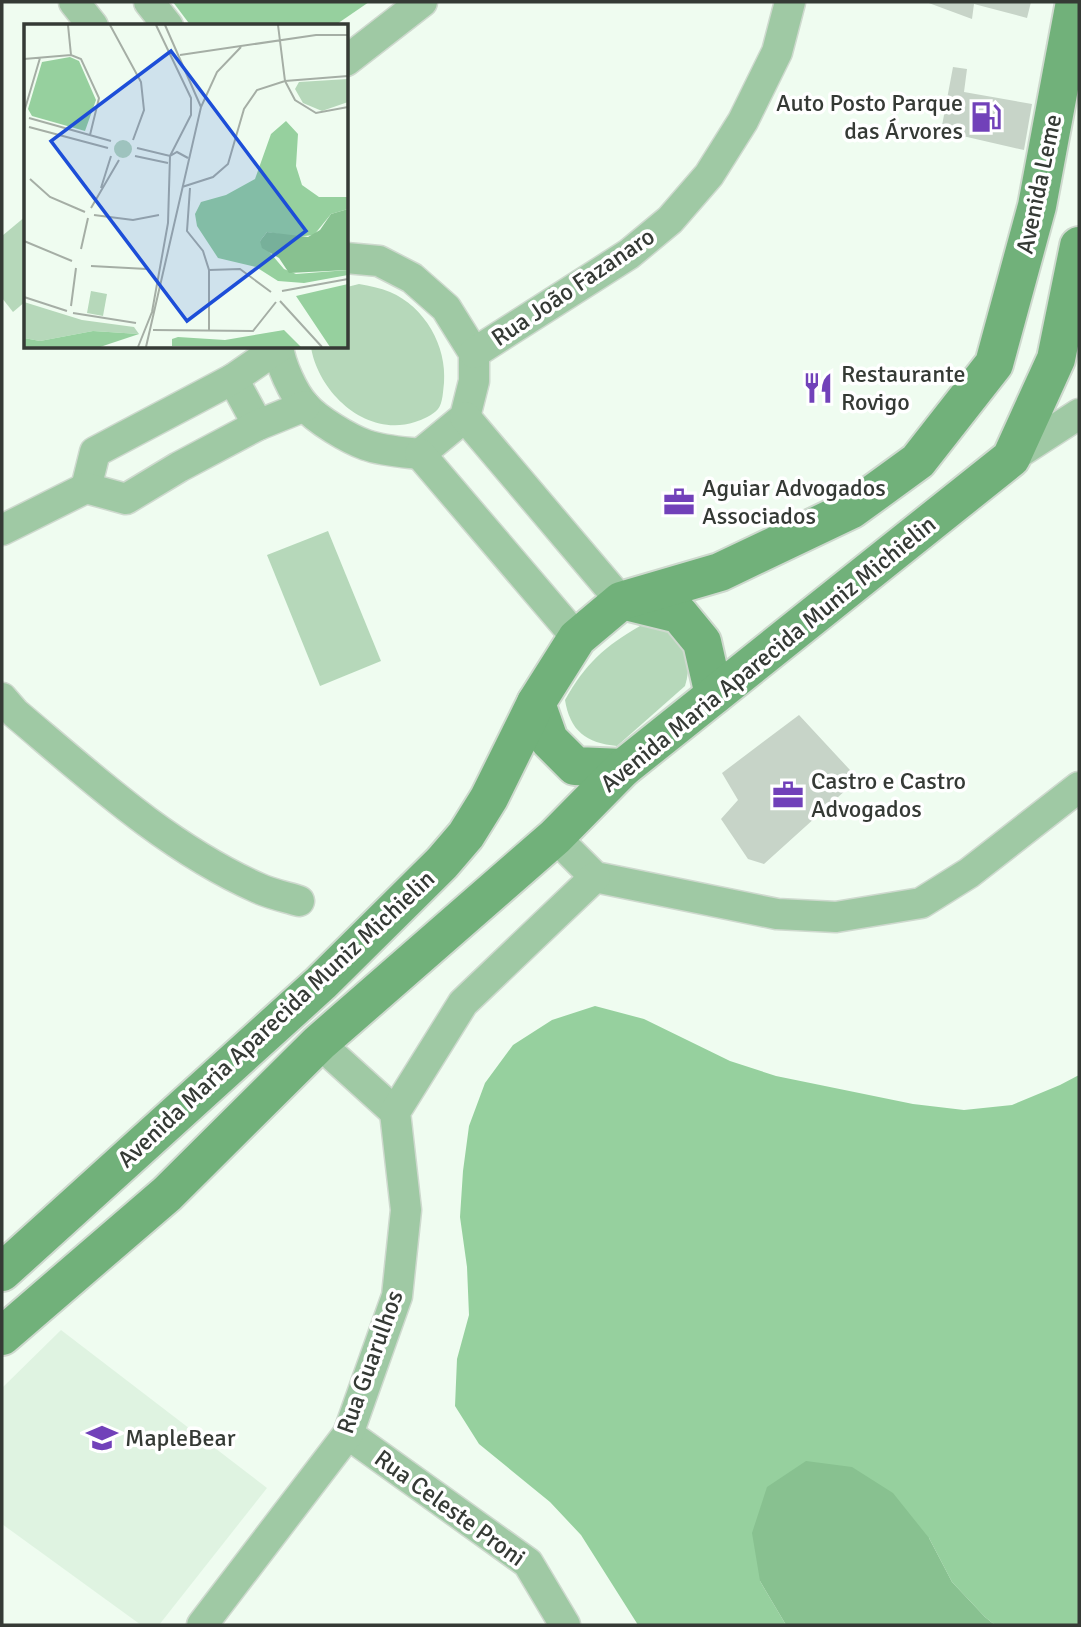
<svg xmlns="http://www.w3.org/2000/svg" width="1081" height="1627" font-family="Signika,sans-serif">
<rect width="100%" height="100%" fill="#effcf0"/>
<path fill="#dff3e1" d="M61 1330 267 1488 159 1625H141L2 1524V1388Z"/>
<g fill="#b6d8ba">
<path d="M26 216V301L13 312 2 298V236Z"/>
<path d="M359 284C370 286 380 288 390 292 425 307 447 346 444 383 443 390 443 403 438 409 433 415 422 420 415 422 366 438 318 392 311 347L346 346 347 287Z"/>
<path d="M328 531 381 661 320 686 267 555Z"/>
<path d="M640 626C678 626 696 650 685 686L617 746C586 743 570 731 565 700 585 664 605 646 640 626Z"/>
</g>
<g fill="#96d09e">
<path d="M173 2H369L334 26H191Z"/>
<path d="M595 1006 644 1019 730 1061 776 1076 913 1104 964 1110 1012 1105 1060 1085 1079 1075V1625H995L985 1617 952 1582 929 1538 760 1581 786 1625H638L581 1535 550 1502 479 1444 455 1406 457 1359 469 1315 467 1267 460 1217 463 1171 469 1126 485 1083 513 1045 552 1020Z"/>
</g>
<path fill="#88c190" d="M806 1461 852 1467 893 1493 929 1538 952 1582 985 1617 995 1625H786L760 1581 752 1533 767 1487Z"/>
<g fill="#c7d4c8">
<path d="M926 2H1031L1027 18 974 4 972 19Z"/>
<path d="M953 67 967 69 964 92 1032 104 1024 150 941 131Z"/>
<path d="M799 715 850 770 847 789 764 864 748 859 721 819 738 800 722 773Z"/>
</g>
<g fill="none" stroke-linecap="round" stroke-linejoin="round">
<defs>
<g id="street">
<path d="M74 2 93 26"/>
<path d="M149 2 168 26"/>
<path d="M346 61 422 2"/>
<path d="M278 346C280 364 293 393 305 406 317 420 349 439 366 445 383 451 402 452 420 454L465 417 474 381V353L446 308 412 278 379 261 346 258"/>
<path d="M474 353 629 254 670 220 709 175 743 121 777 52 790 2"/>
<path d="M233 379 258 425"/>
<path d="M465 417 621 601"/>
<path d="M420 454 577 638"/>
<path d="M1011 458 1079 414"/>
<path d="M86 488 95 452 233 379 278 348"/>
<path d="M2 530 86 488 126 499 179 467 258 425 305 406"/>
<path d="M2 698 15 713C91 777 166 847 258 888 271 894 286 897 299 901"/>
<path d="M555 837 595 877 777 914 836 917 921 903 969 873 1079 787"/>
<path d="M319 1043 395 1112"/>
<path d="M348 1434 528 1563 565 1625"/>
<path d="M202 1625 348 1434 397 1296 406 1210 395 1112 463 1003 595 877"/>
</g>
<g id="secondary">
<path d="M626 601 679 614 702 642 714 695"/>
<path d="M536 703 549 740 575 766 623 768"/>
<path d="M2 1272 321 983 442 863 466 835 489 798 536 703 577 638 621 601 720 572 852 509 918 461 994 364 1037 206 1075 2"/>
<path d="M2 1336 167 1194 319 1043 555 837 623 768 1011 458 1056 359 1079 246"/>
</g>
</defs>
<use href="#street" stroke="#ced9ce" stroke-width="33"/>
<use href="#secondary" stroke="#ced9ce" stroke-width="42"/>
<use href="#street" stroke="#9fc9a4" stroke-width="30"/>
<use href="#secondary" stroke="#71b17a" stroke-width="38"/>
</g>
<defs>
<symbol id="fuel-bare" viewBox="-9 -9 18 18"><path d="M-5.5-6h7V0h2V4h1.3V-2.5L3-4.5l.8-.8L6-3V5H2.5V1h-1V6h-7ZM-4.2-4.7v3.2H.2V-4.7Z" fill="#7141b9" stroke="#fff" stroke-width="2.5" paint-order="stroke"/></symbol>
<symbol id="restaurant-bare" viewBox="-9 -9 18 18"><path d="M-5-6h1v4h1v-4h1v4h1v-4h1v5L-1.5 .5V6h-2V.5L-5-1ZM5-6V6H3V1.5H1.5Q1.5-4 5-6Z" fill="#7141b9" stroke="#fff" stroke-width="2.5" paint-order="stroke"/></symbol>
<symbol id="office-bare" viewBox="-9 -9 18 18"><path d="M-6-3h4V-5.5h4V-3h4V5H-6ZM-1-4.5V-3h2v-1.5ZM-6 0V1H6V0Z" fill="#7141b9" stroke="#fff" stroke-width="2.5" paint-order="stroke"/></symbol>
<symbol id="school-bare" viewBox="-9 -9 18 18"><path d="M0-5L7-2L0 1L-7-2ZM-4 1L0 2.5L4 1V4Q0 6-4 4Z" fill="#7141b9" stroke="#fff" stroke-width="2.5" paint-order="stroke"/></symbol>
</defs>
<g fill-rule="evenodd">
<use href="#fuel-bare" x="964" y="95" width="44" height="44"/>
<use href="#restaurant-bare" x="796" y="366" width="44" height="44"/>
<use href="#office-bare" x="657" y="480" width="44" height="44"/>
<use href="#office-bare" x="766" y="773" width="44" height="44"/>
<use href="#school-bare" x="80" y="1416" width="44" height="44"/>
</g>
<g text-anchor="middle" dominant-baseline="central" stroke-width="7" stroke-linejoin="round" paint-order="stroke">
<g font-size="24" fill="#353a35" stroke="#fff" text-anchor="start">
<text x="963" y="103" text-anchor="end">Auto Posto Parque<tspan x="963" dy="28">das Árvores</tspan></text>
<text x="841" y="374">Restaurante<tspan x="841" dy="28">Rovigo</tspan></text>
<text x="702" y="488">Aguiar Advogados<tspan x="702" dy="28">Associados</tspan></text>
<text x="811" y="781">Castro e Castro<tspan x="811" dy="28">Advogados</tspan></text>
<text x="125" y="1438">MapleBear</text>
</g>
<g font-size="24" fill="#353a35" stroke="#fff">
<text transform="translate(1039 184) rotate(-78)">Avenida Leme</text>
<text transform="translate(573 287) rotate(-34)">Rua João Fazanaro</text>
<text transform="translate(768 654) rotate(-39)">Avenida Maria Aparecida Muniz Michielin</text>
<text transform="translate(276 1019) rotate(-43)">Avenida Maria Aparecida Muniz Michielin</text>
<text transform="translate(370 1362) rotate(-70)">Rua Guarulhos</text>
<text transform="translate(450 1508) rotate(36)">Rua Celeste Proni</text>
</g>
</g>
<g transform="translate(24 24)">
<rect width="324" height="324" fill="#effcf0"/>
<path d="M324 55V78L298 87 279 79 271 65 275 58ZM90 125a9 9 0 1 1 18 0a9 9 0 1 1-18 0ZM67 267 83 270 79 292 63 289ZM0 278 58 296 110 303 115 310 69 307 16 317 0 314Z" fill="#b6d8ba"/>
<path d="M46 33 55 37 72 76 61 107 8 92 4 85 18 38ZM262 97 274 110 272 142 278 161 295 173H324V185L307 190 290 211 271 213 243 208 236 217 260 245 272 250 324 246V251L280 259 254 257 232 243 194 234 173 202 171 190 177 178 202 171 231 155 247 110ZM324 260V323H306L272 272ZM260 306 277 323 148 322V315L154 313 201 316ZM69 307 115 310 76 323H0V314L16 317Z" fill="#96d09e"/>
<path d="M324 185V246L265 249 255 234 238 224 236 217 243 208 284 213 296 206 307 190Z" fill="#88c190"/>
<path fill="none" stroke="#a5aea5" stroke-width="2" d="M44 1 47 31M86 1 117 58 120 86 109 116M141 1 177 83M254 1 261 57 271 76 292 89 324 83M156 31 292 11H324M0 35 47 31 57 35 75 74 66 111M0 88 16 34M5 94 87 117M5 103 84 124M113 124 146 132 153 128 164 134M111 132 144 139M6 155 26 173 61 188M158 163 189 153 204 140 220 85 233 66 261 57 324 52M77 164 87 132M166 164 163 207 179 227 185 246V308M67 184 95 136M70 191 109 196 135 191M0 217 48 237M57 225 64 194M67 242 123 245M185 246 216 245 247 268M258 267 324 255M0 273 43 287M256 277 298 323M47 282 52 244M49 289 112 299M129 306 229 307 252 278M114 323 128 288 144 199 146 132 167 91V74L132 1M122 323 177 83 193 48 217 23"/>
<path fill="#1d4ed8" fill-opacity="0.15" stroke="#1d4ed8" stroke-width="3.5" d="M147 27 282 207 163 297 27 117Z"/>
<rect width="324" height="324" fill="none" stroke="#353a35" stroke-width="3.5"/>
</g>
<rect width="1081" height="1627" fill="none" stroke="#353a35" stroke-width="7"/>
</svg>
